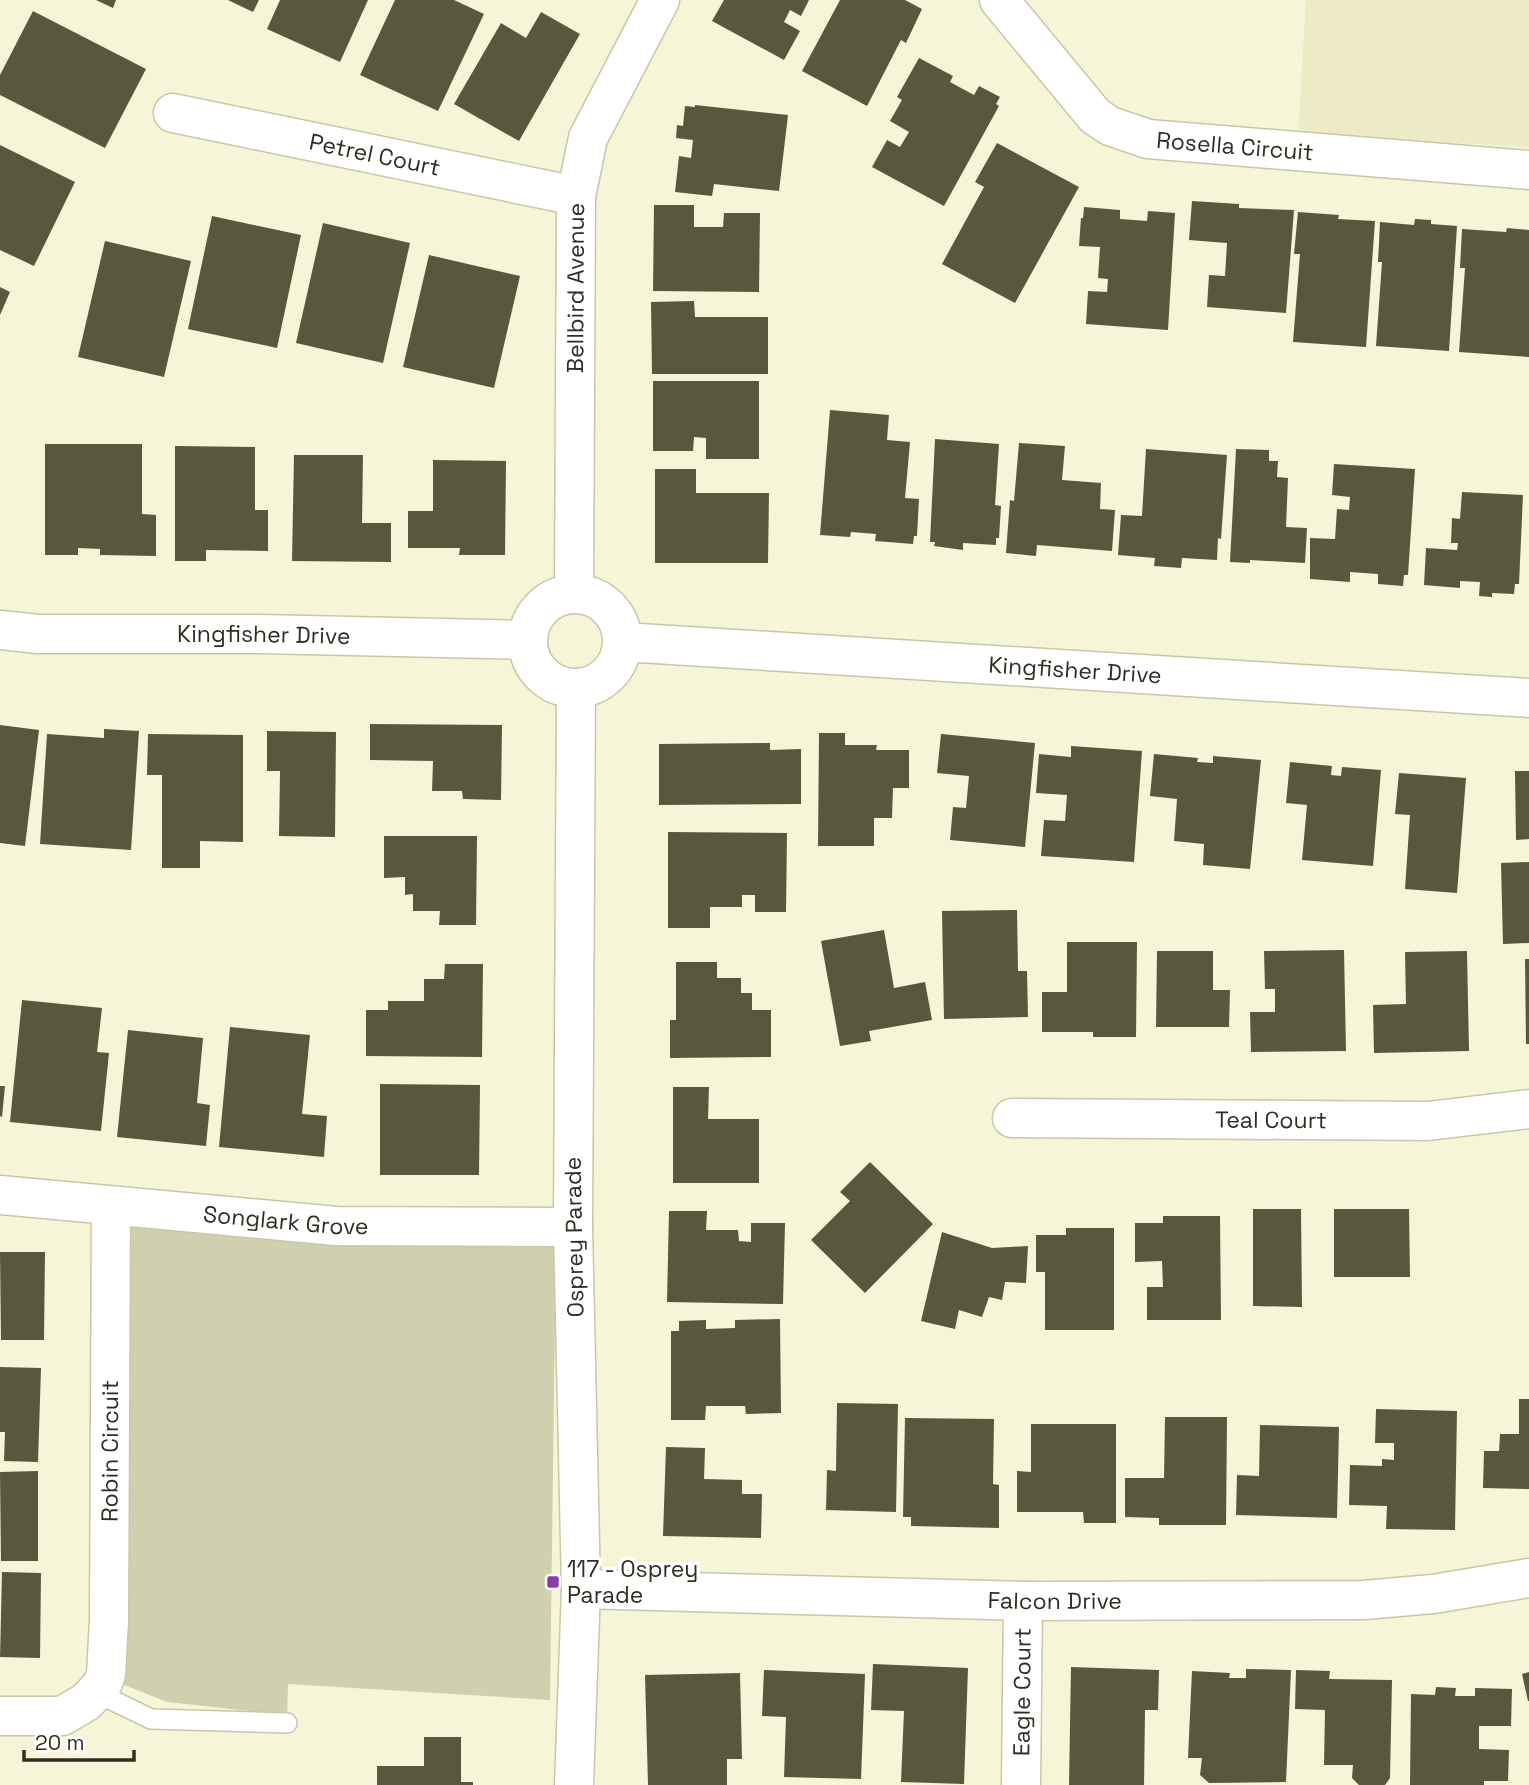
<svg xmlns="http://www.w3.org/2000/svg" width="1529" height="1785" font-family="'Space Grotesk',sans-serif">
<rect width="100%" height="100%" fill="#f6f5d7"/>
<path fill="#edebc5" d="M1306 0H1529V147L1298 134Z"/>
<path fill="#d1d0ae" d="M125 1212 556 1242 550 1700 288 1684 287 1723 286 1715 167 1702 117 1682Z"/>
<g fill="#59583e">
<path d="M96 0H116L113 8Z"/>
<path d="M228 0H259L253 12Z"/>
<path d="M280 0H368L340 62 267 29Z"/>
<path d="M395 0H454L484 14 438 111 360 75Z"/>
<path d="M724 0H809L801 16 790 10 784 22 800 31 784 60 712 21Z"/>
<path d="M840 0H905L922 9 906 43 901 40 867 106 802 71Z"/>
<path d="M33 11 146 69 105 148 0 95V75Z"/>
<path d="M541 12 580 34 519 141 454 104 501 23 526 38Z"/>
<path d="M919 58 953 76 950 82 974 95 979 86 1000 97 996 104 999 106 944 206 872 167 887 140 900 147 909 132 890 121 902 100 897 97Z"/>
<path d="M695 105 788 115 779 191 714 184 712 196 675 192 679 156 691 158 693 140 676 138 677 125 683 126 685 106 695 107Z"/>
<path d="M997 143 1079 187 1015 303 942 264 984 187 975 182Z"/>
<path d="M0 145 75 182 34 266 0 250Z"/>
<path d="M1192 201 1239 204V208L1294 210 1286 313 1207 307 1209 275 1225 276 1227 243 1189 240Z"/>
<path d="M654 205H694V227H723L724 213H760L759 292 653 291Z"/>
<path d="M1084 207 1120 210V219L1147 221 1148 211 1175 213 1168 330 1086 324 1088 291 1107 292 1108 279 1098 278 1100 247 1079 246 1081 218H1083Z"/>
<path d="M1298 212 1339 215 1338 219 1375 221 1366 347 1293 342 1300 254H1294Z"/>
<path d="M212 216 301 235 277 348 188 329Z"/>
<path d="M1415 219 1431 220V224L1457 226 1449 351 1376 346 1382 262H1378L1380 222 1414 225Z"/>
<path d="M323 223 410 243 383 363 296 343Z"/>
<path d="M1507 228 1529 230V357L1459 352 1465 268H1460L1462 229 1506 232Z"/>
<path d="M105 241 191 261 164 377 78 357Z"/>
<path d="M429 255 520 276 494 388 403 367Z"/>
<path d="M0 287 10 292 0 315Z"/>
<path d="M694 301 695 317H768V374H652L651 302Z"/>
<path d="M653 381H759V459H706V438L694 437 693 451H653Z"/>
<path d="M830 410 889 415 887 440 910 442 905 498 919 499 917 536H914L913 544 875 541 876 534 851 532 850 537 820 535Z"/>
<path d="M935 439 999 444 995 505 1001 506 999 538H996V545L963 543V550L934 546 935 542H930Z"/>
<path d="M1019 443 1065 446 1062 480 1101 483 1100 509 1115 510 1112 551 1037 545 1036 556 1006 553 1010 500 1014 501Z"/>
<path d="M45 444H142V514L156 515V556L100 555V549L78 548V555H45Z"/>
<path d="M175 446 255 447V510H268V551L206 550V561H175Z"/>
<path d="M1146 449 1227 455 1221 539 1218 538 1217 560 1182 558 1181 568 1154 566 1155 558 1118 555 1121 515 1142 516Z"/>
<path d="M1236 449 1269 450V461H1278L1277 477 1288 478 1286 527 1307 528 1305 563 1250 560V563L1230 562Z"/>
<path d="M294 455H363L362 523H391V562L292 561Z"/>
<path d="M433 460 506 461 505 555H459L460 548H408V511H433Z"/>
<path d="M1334 464 1415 469 1408 575H1404L1403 586 1378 584V574L1350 572V582L1310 579V538L1335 539 1337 509 1349 510 1350 497 1332 495Z"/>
<path d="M655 469H696V493H769L768 563H655Z"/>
<path d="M1462 492 1523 495 1519 584H1515L1514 594 1492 593V597L1479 596 1480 582 1460 581V588L1424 585 1426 548 1457 550 1458 543H1451L1452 518 1460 519Z"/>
<path d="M370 724 502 725 501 800 463 799 462 791H432L433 761 370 760Z"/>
<path d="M0 725 39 730 25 846 0 843Z"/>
<path d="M104 729 139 731 131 850 40 844 47 734 104 738Z"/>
<path d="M267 731 336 732 335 837 279 836 280 771H267Z"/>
<path d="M819 733H845V745H877L876 750H909V788H893L892 818H874V846H818Z"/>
<path d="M148 734 243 735V842L200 841V868H162V775H147Z"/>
<path d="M941 734 1035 743 1025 847 950 840 953 807 966 808 969 776 937 773Z"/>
<path d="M770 743V750L801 749V804L659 805V744Z"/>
<path d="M1071 746 1142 751 1134 862 1041 856 1044 820 1065 821 1067 795 1036 793 1039 754 1071 757Z"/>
<path d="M1154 754 1198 758 1197 762 1213 763V756L1261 760 1250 869 1203 865 1204 844 1174 841 1177 799 1150 796Z"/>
<path d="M1290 762 1332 766 1331 775 1341 776 1342 767 1381 770 1373 866 1302 860 1307 805 1286 803Z"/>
<path d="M1515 771H1529V839L1516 840Z"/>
<path d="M1399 773 1466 778 1457 893 1405 889 1410 815 1395 814Z"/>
<path d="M668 832 787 833 786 912H755V895H742V907H710V928H668Z"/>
<path d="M384 836H477L476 925H439L440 911H413V894L405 895V877L384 878Z"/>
<path d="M1529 862V943L1503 944 1501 863Z"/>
<path d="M1017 910 1018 971H1027L1028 1017 944 1019 942 911Z"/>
<path d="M884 930 894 988 925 982 932 1020 869 1031 871 1041 840 1046 821 941Z"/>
<path d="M1067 942H1137L1136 1037H1093V1032H1042V992H1067Z"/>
<path d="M1344 950 1346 1051 1251 1052 1250 1012H1275V989H1265L1264 951Z"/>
<path d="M1157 951H1213V990H1230L1229 1027H1156Z"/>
<path d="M1467 951 1469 1051 1374 1053 1373 1005 1406 1004 1405 952Z"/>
<path d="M1525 959H1529V1044H1526Z"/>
<path d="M676 962H717V978H741V993H752V1010H771V1057L670 1058V1020H676Z"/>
<path d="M445 964H483L482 1057 366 1056V1010H388V1001H424V979H444Z"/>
<path d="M22 1000 102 1008 97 1052 109 1053 101 1131 10 1122Z"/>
<path d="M230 1027 310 1035 302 1114 327 1116 324 1157 219 1147Z"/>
<path d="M128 1030 203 1038 197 1103 210 1105 206 1146 117 1137Z"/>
<path d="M380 1084 480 1085 479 1175H380Z"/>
<path d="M0 1086H5L2 1117 0 1116Z"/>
<path d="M673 1087H709L708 1119H759V1183H673Z"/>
<path d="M870 1162 933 1224 865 1293 811 1240 850 1201 840 1192Z"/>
<path d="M1253 1209H1301L1302 1307 1253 1306Z"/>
<path d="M1334 1209H1409L1410 1277H1334Z"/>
<path d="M669 1211H707L706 1230H738L739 1241 751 1242V1223H785L783 1304 667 1302Z"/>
<path d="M1163 1216H1220L1221 1320H1147V1287H1163L1162 1261 1135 1262V1223H1163Z"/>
<path d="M1066 1228H1114V1330H1045V1272H1036V1235H1066Z"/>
<path d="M942 1232 992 1248 1028 1246 1026 1283 1005 1282 1002 1300 989 1297 982 1317 959 1310 955 1329 921 1321Z"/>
<path d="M0 1252H45L44 1340H1Z"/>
<path d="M780 1319 781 1413 746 1414 745 1406H706L705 1420H671V1331H679V1321L706 1320V1329L735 1328V1320Z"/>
<path d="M0 1367 41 1368 38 1462 4 1461 5 1432H0Z"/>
<path d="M1519 1399H1529V1489L1483 1488 1484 1451H1499L1500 1434H1519Z"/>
<path d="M837 1403 898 1404 896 1512 826 1510 827 1470 836 1471Z"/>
<path d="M1376 1409 1457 1411 1455 1530 1386 1529 1387 1506 1349 1505 1350 1465 1382 1466V1459L1394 1460V1443H1375Z"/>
<path d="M1165 1417H1227L1226 1525H1159V1518L1125 1517V1478H1164Z"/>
<path d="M905 1418 994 1419 993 1484 999 1485V1528L911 1526V1517H903Z"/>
<path d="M1031 1424H1116V1523H1084L1083 1512H1017V1471L1031 1472Z"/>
<path d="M1260 1425 1339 1427 1337 1518 1236 1515 1237 1475 1259 1476Z"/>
<path d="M666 1447 705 1448 704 1479 742 1480V1494H762L761 1538 663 1536Z"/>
<path d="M38 1471V1561H1L0 1472Z"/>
<path d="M2 1572 41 1573 40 1658 0 1657Z"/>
<path d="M873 1664 968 1668 964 1784 901 1782 904 1711 871 1710Z"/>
<path d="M1071 1667 1159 1670 1158 1710H1145L1144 1785H1069Z"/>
<path d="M1246 1669 1291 1670 1286 1782 1209 1783 1200 1775 1202 1758H1188L1192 1671 1230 1673 1229 1678H1246Z"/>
<path d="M764 1670 865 1674 861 1779 784 1777 786 1717 762 1716Z"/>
<path d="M1296 1670 1330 1671 1329 1679 1392 1680 1390 1778 1385 1785H1359L1352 1778 1353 1765H1324L1325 1710 1295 1709Z"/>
<path d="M1529 1672V1701H1528L1522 1674Z"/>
<path d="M740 1673 742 1759H727V1785H648L645 1675Z"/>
<path d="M1436 1687 1456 1688 1455 1696H1475V1688L1512 1689 1511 1726H1479V1749L1509 1750 1508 1781H1484V1785H1410L1411 1694 1435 1695Z"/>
<path d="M424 1737H461V1782H473V1785H377V1766H424Z"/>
</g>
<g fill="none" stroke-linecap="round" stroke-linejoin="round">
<defs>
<path id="service" d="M95 1692 151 1719 287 1723"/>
<g id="minor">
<path id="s1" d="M999 0 1095 116 1110 126 1148 139 1529 170"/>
<path id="s2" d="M173 113 576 196"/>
<path id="s3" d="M574 594 576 196 588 138 660 0"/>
<circle cx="575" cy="641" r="47"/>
<path id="s4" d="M0 630 38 634H260L528 640"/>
<path id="s5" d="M623 642 1529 698"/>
<path id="s6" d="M1012 1118 1428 1121 1529 1109"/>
<path id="s7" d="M0 1195 336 1226 573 1227"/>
<path id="s8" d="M581 1589 1023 1601 1364 1600 1433 1594 1529 1578"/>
<path id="s9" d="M0 1716H62L86 1702 102 1685 106 1674 109 1621 111 1206"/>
<path d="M574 1785 581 1589 573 1227 576 688"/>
<path id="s10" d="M1021 1785 1023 1601"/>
</g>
</defs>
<use href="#service" stroke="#c9c7aa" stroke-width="22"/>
<use href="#minor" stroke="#c9c7aa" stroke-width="41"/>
<use href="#service" stroke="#fff" stroke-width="19"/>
<use href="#minor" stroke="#fff" stroke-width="38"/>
</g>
<rect fill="#8c3bab" stroke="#fff" stroke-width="2.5" x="546" y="1575" width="14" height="14" rx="3.5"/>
<g text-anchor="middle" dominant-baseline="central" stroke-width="7" stroke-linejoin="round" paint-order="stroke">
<g font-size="23" fill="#2f2e23" stroke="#fff">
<text stroke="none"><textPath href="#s1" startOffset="296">Rosella Circuit</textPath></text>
<text stroke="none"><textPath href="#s2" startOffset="206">Petrel Court</textPath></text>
<text stroke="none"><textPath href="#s3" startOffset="306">Bellbird Avenue</textPath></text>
<text stroke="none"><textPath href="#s4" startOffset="264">Kingfisher Drive</textPath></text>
<text stroke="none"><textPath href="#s5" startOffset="453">Kingfisher Drive</textPath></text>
<text stroke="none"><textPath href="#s6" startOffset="259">Teal Court</textPath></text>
<text stroke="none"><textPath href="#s7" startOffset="287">Songlark Grove</textPath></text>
<text transform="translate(574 1237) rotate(-91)">Osprey Parade</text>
<text stroke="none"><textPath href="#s9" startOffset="348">Robin Circuit</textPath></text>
<text stroke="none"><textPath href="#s8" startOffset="474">Falcon Drive</textPath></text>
<text stroke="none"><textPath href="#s10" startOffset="93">Eagle Court</textPath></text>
</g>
<g font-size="23" fill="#2f2e23" stroke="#fff" text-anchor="start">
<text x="567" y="1569">117 - Osprey<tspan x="567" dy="26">Parade</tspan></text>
</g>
</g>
<path d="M24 1750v10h110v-10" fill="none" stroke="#2f2e23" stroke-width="3.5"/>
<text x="35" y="1750" font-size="21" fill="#2f2e23" stroke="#ffffff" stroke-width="5" paint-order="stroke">20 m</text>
</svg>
